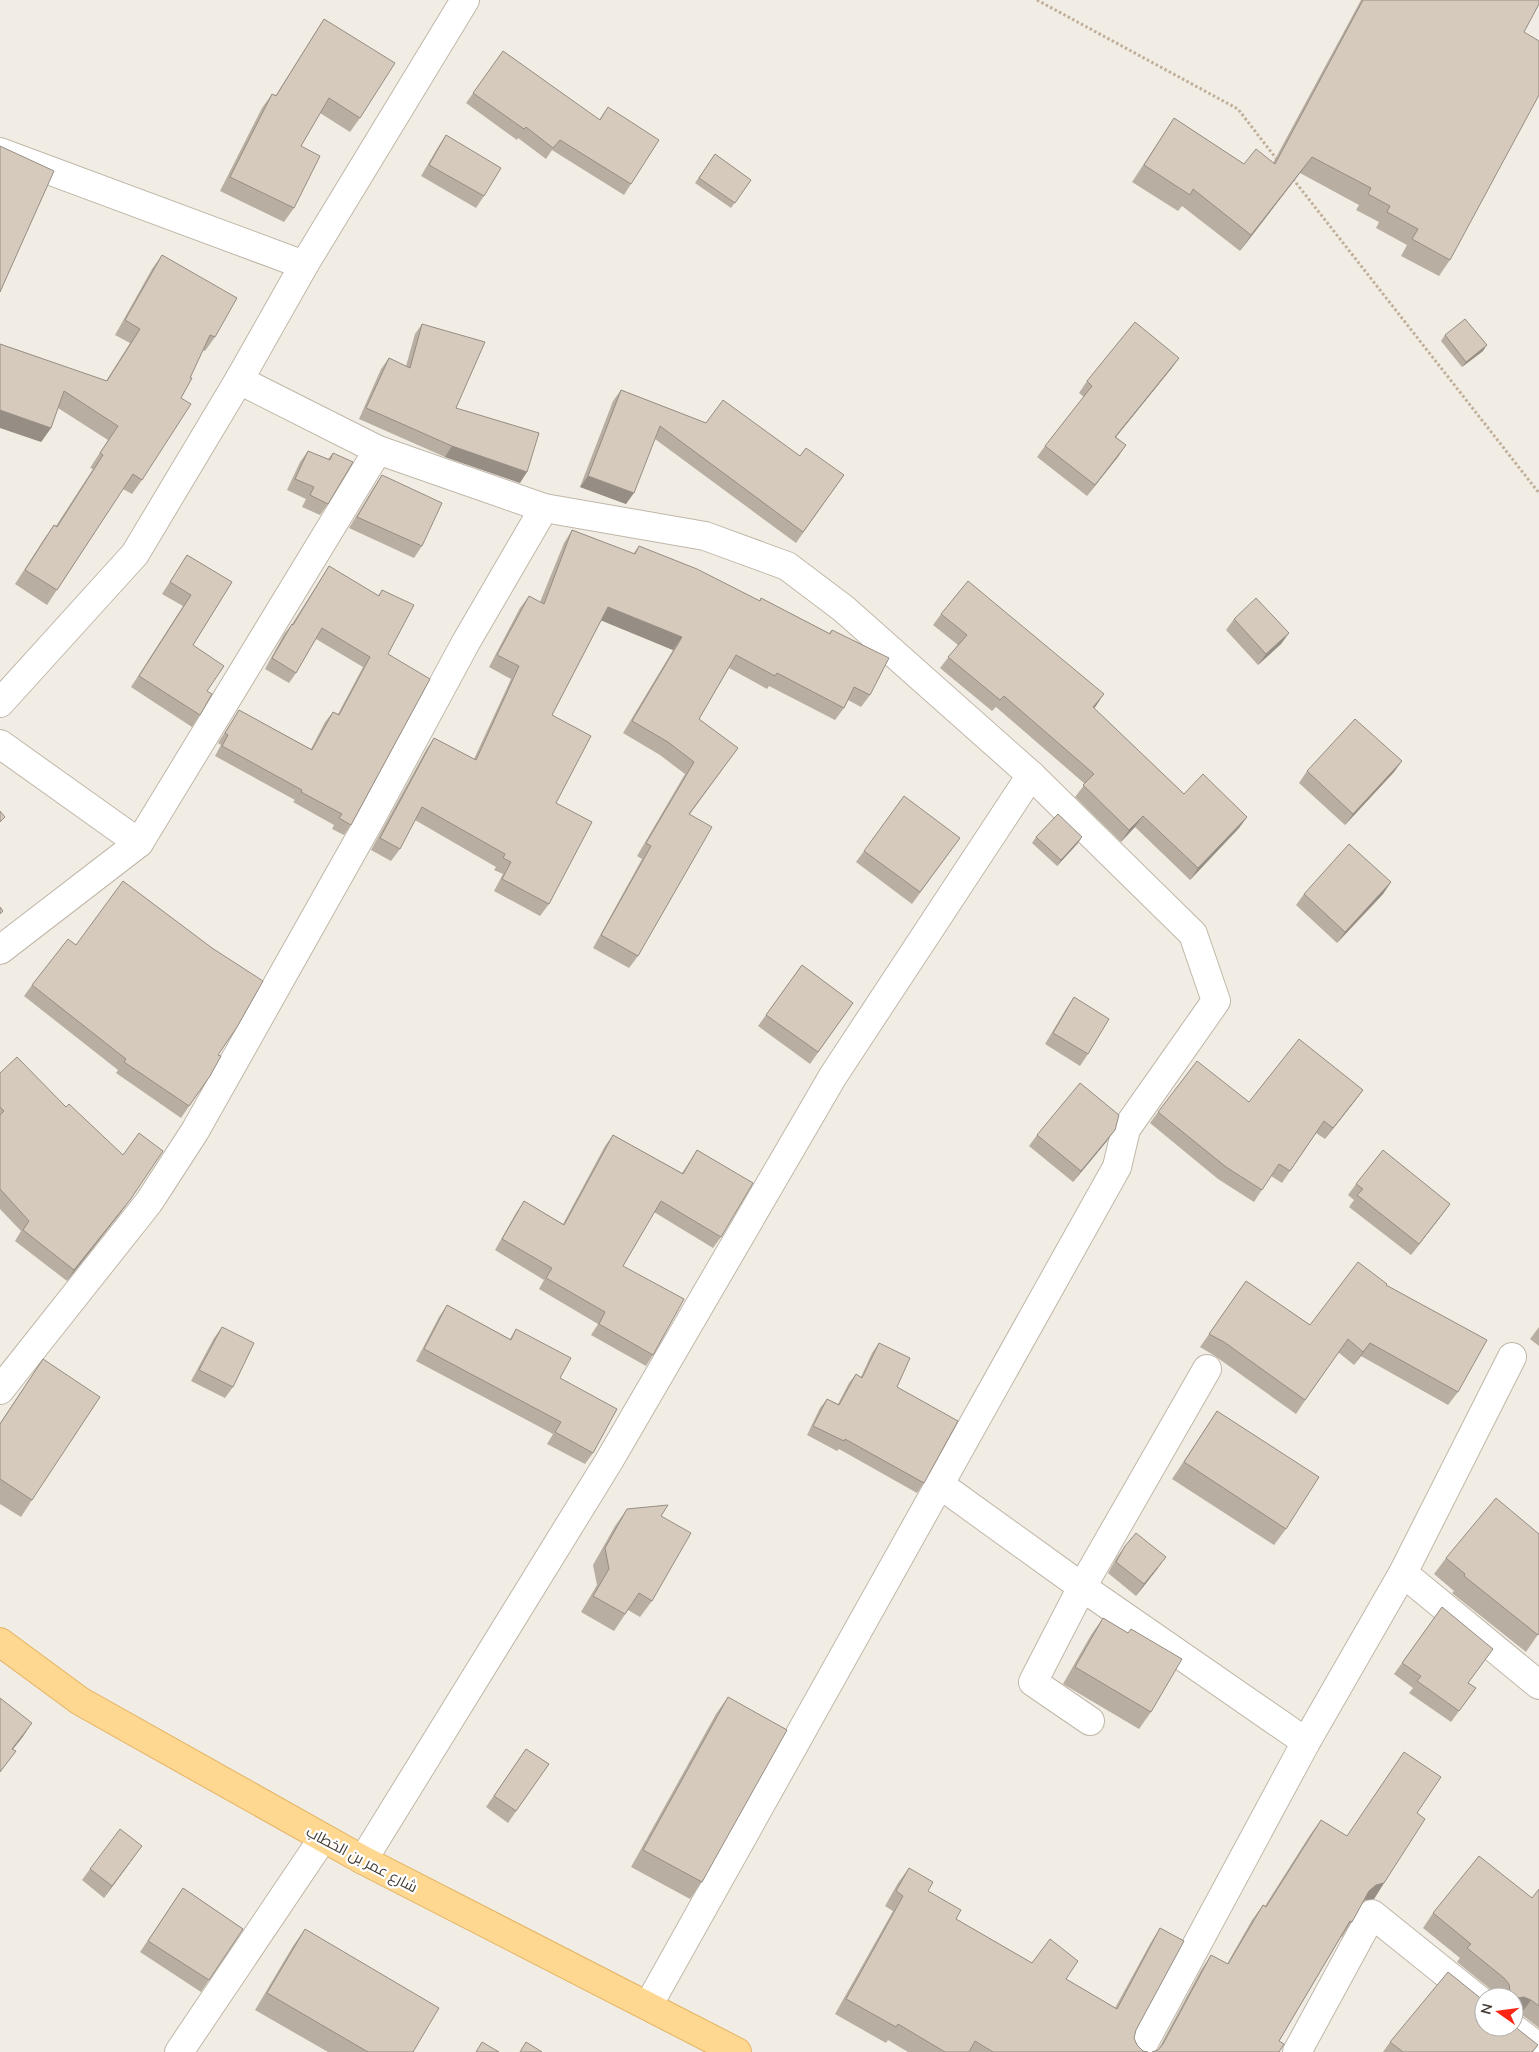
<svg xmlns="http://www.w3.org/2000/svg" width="1539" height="2052" font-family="Mulish,Cairo,sans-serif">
<rect width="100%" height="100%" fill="#f2ede4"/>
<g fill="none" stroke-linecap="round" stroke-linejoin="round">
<defs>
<g id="minor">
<path d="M0 152 304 265"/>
<path d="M239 380 378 450 544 508 705 536 787 566 844 609 1031 775 1193 934 1216 1001 1126 1129 1117 1167 648 2006"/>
<path d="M0 703 135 554 239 380 304 265 465 0"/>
<path d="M0 744 139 843"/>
<path d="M0 950 139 843 378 450"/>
<path d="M0 1390 149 1202 195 1131 370 820 466 642 544 508"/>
<path d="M939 1484 1082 1587 1306 1742"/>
<path d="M1403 1573 1539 1685"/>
<path d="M1090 1721 1033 1682 1082 1587 1207 1369"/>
<path d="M363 1860 609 1461 833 1076 1031 775"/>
<path d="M1512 2027 1539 2048"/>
<path d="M179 2052 323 1838"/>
<path d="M1139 2052 1306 1742 1403 1573 1512 1357"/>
<path d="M1297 2052 1372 1914 1484 2004"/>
</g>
<path id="major" d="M0 1642 80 1701 363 1860 737 2052"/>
</defs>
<use href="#minor" stroke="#c0b7a9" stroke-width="30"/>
<use href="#major" stroke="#e3b361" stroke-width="30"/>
<g stroke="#bfae98" stroke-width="3" stroke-dasharray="2.5 2.5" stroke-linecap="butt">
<path d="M1037 0 1238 109 1278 161"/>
<path d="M1293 179 1539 493"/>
</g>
<use href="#minor" stroke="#fff" stroke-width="28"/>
<use href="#major" stroke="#fed791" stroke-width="28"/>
</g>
<g fill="#b8aea2">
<path d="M1361 0H1539L1524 32 1450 260 1439 276 1401 256 1407 245 1376 228 1379 222 1356 210 1359 205 1300 173 1240 251 1182 206 1178 211 1132 182 1174 118 1244 164 1273 163Z"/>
<path d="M324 19 360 118 350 132 320 113 301 146 294 208 284 222 220 191 262 108 272 94 276 95 315 33Z"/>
<path d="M503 51 599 120 608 107 631 184 624 195 552 150 546 159 518 138 517 140 466 103Z"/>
<path d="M446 135 484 196 476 208 421 176 438 147Z"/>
<path d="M715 154 751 180 731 208 695 183Z"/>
<path d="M162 255 215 337 205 351 202 350 142 480 132 494 123 489 47 605 15 584 44 539 54 525 56 526 93 469 90 468 108 440 58 408 51 428 41 442 0 344 106 381 130 343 115 335 152 269Z"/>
<path d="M422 324 456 408 520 483 445 457 359 419 381 369 389 358 406 366 415 334Z"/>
<path d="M1445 335 1483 351 1462 367 1441 341Z"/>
<path d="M1179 358 1171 369 1116 437 1126 445 1087 496 1037 457 1045 446 1084 397 1079 393 1087 381Z"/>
<path d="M621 390 706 423 800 456 844 475 796 543 655 439 626 504 580 487 613 401Z"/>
<path d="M308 451 328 459 333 453 328 504 320 515 302 507 306 499 287 490 300 462Z"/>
<path d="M382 475 422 546 414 558 349 528 374 487Z"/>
<path d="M572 530 633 554 639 546 759 601 761 598 829 633 832 630 870 695 861 707 848 700 844 708 835 720 769 686 767 689 729 668 699 719 738 748 690 814 638 956 629 968 593 948 642 859 637 856 685 774 660 755 623 733 673 650 601 620 552 715 556 803 549 904 540 916 494 891 503 874 494 870 496 867 415 820 400 849 391 861 371 850 426 750 434 738 474 759 511 679 489 667 520 608 529 596 540 602 564 543Z"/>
<path d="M187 555 232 582 193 645 207 691 200 715 192 727 131 687 183 606 162 594Z"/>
<path d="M329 566 378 596 382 590 388 654 351 825 344 835 332 829 334 825 293 802 295 800 215 756 221 745 218 743 239 710 311 749 325 722 333 712 338 714 363 667 316 639 296 673 289 683 265 669 284 634 292 624Z"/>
<path d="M941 614 1096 706 1094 708 1184 794 1247 817 1239 828 1190 880 1135 827 1121 842 1075 797 1085 784 996 707 992 711 940 668 958 645 933 625Z"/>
<path d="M1234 619 1289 633 1281 644 1258 665 1226 630Z"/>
<path d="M1402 761 1394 772 1345 825 1299 783 1307 771Z"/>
<path d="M1036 837 1078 843 1057 866 1032 843Z"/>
<path d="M952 849 912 904 856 862 864 851Z"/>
<path d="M1391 882 1383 894 1337 943 1296 905 1304 894Z"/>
<path d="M802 965 853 1003 810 1064 758 1026Z"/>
<path d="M32 985 218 1055 210 1076 181 1118 116 1073 118 1070 24 996Z"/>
<path d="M1074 997 1088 1054 1080 1066 1045 1044 1066 1009Z"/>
<path d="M0 1073 122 1211 67 1281 15 1241 21 1231 0 1209Z"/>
<path d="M1363 1090 1325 1139 1316 1133 1282 1183 1271 1176 1254 1202 1218 1179 1150 1123 1158 1112Z"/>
<path d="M613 1135 682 1173 697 1150 721 1237 713 1248 654 1212 623 1266 653 1355 646 1366 591 1335 598 1324 539 1289 544 1280 495 1250 516 1213 524 1201 563 1224 605 1146Z"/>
<path d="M1037 1135 1107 1141 1073 1182 1029 1146Z"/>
<path d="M1356 1184 1450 1204 1411 1255 1349 1207 1354 1200 1348 1195Z"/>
<path d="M1246 1281 1310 1325 1386 1285 1458 1392 1448 1405 1361 1356 1354 1365 1338 1352 1296 1414 1215 1356 1200 1347Z"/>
<path d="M447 1305 510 1339 516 1329 560 1378 593 1453 585 1464 547 1444 553 1434 416 1361 439 1317Z"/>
<path d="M222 1327 233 1387 225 1398 191 1381 214 1338Z"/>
<path d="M1539 1327V1346L1530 1339Z"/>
<path d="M879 1343 897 1387 924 1483 917 1493 839 1449 837 1451 807 1435 820 1408 827 1399 838 1404 849 1383 856 1374 861 1377 872 1353Z"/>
<path d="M43 1359 32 1500 21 1517 0 1504V1423Z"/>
<path d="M1217 1411 1286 1529 1274 1545 1172 1479Z"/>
<path d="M627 1509 661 1516 652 1601 640 1617 628 1610 614 1631 581 1612 597 1585 593 1565 615 1526Z"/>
<path d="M1125 1546 1158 1568 1136 1596 1108 1573 1117 1557Z"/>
<path d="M1446 1558 1539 1633 1526 1652 1452 1593 1454 1591 1434 1574Z"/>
<path d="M1442 1607 1469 1683 1476 1688 1451 1722 1409 1693 1413 1688 1394 1674Z"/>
<path d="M1103 1618 1128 1633 1151 1712 1139 1729 1063 1684 1091 1635Z"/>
<path d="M728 1697 702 1882 690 1899 631 1867 716 1714Z"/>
<path d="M526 1749 549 1764 508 1823 486 1807Z"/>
<path d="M1417 1813 1384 1883 1374 1899 1365 1900 1363 1902 1352 1922 1342 1937H1341L1279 2041 1158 2050 1201 1970 1211 1955 1227 1964 1252 1920 1263 1905 1265 1906 1310 1835 1321 1820 1347 1836Z"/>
<path d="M134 1857 104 1898 82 1880 90 1869Z"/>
<path d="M909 1868 928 1891 956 1919 1032 1963 1066 1979 1115 2008 1150 1944 1160 1928 1134 2038 1137 2045 1143 2051 1148 2052H908L888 2040 886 2043 835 2014 893 1911 885 1906 898 1883Z"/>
<path d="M183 1888 243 1929 201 1992 140 1952Z"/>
<path d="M1539 1889V2028L1521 2014 1514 2012V1997H1497L1494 1992 1457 1962 1460 1958 1423 1928 1433 1913 1532 1898Z"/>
<path d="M305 1929 413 2052H328L255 2010 293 1946Z"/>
<path d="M1484 2027 1538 2045 1533 2052H1383L1390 2042Z"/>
</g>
<g fill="#968d84">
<path d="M1312 157 1300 173 1240 251 1251 235Z"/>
<path d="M1487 345 1483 351 1462 367 1466 362Z"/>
<path d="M1179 358 1171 369 1107 448 1115 437Z"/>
<path d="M0 410 51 428 41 442 0 428Z"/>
<path d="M1126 445 1118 457 1087 496 1095 485Z"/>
<path d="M452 446 527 472 520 483 445 457Z"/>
<path d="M588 476 634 493 626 504 580 487Z"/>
<path d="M608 607 682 637 673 650 600 620Z"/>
<path d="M1289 633 1281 644 1258 665 1266 654Z"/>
<path d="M1104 694 1096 706 1085 718 1093 707Z"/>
<path d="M1402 761 1394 772 1345 825 1353 814Z"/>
<path d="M1143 816 1135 827 1121 842 1129 830Z"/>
<path d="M1247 817 1239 828 1190 880 1198 868Z"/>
<path d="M1082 837 1078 843 1057 866 1061 860Z"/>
<path d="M1391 882 1383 894 1337 943 1345 932Z"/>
<path d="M1363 1090 1355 1101 1325 1139 1333 1128Z"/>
<path d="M1115 1130 1107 1141 1073 1182 1081 1171Z"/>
<path d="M130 1200 122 1211 67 1281 74 1270Z"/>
<path d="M1450 1204 1442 1215 1411 1255 1419 1244Z"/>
<path d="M1370 1343 1361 1356 1354 1365 1363 1352Z"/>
<path d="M1166 1557 1158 1568 1136 1596 1144 1584Z"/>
<path d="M32 1723 22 1738 2 1763 12 1749Z"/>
<path d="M142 1846 134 1857 104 1898 112 1886Z"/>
<path d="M1384 1883 1374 1899 1365 1900 1359 1906 1369 1891 1376 1885Z"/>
<path d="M1524 1997 1531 2000 1521 2014 1514 2012V2000L1516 1998Z"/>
</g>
<g fill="#d6cabc" stroke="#968d84">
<path d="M1363 0H1539V4L1524 32 1539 41V95L1450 260 1412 239 1418 229 1387 212 1390 206 1368 194 1371 188 1312 157 1251 235 1193 189 1190 195 1144 165 1174 118 1244 164 1256 149 1275 164Z"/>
<path d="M324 19 395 63 360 118 329 98 301 146 320 156 294 208 230 177 272 94 276 96Z"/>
<path d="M503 51 600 120 608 107 659 140 631 184 560 140 553 148 526 127 524 129 473 93Z"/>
<path d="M446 135 501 168 484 196 429 165Z"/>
<path d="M0 146 54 171 0 292Z"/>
<path d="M715 154 751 180 735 203 699 178Z"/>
<path d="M162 255 237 298 215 337 210 335 190 378H192L181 398 191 404 142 480 133 474 57 590 25 570 54 525 57 527 103 455 100 453 118 426 64 391 51 428 0 410V344L107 381 140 329 125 320Z"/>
<path d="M1465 319 1487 345 1466 362 1445 335Z"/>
<path d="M1135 322 1179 358 1115 437 1126 445 1095 485 1045 446 1092 386 1087 381Z"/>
<path d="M422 324 485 342 456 408 539 433 527 472 452 446 366 408 389 358 410 368Z"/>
<path d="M621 390 706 423 723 400 800 456 806 448 844 475 803 532 660 426 634 493 588 476Z"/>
<path d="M308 451 330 460 333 453 353 462 328 504 310 495 314 487 295 479Z"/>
<path d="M382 475 442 503 422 546 357 517Z"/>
<path d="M572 530 635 554 639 546 697 569 760 601 761 598 830 634 832 630 889 658 870 695 854 687 844 708 777 673 775 676 736 655 699 719 738 748 689 814 712 827 638 956 601 935 651 846 646 843 694 762 668 742 632 721 682 637 608 607 552 715 591 736 556 803 592 822 549 904 502 879 511 862 503 858 505 854 422 807 400 849 380 838 434 738 476 760 519 666 497 655 529 596 544 604Z"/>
<path d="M187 555 232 582 193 645 224 666 207 691 212 694 200 715 139 676 191 595 170 582Z"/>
<path d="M329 566 379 596 382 590 414 605 388 654 430 679 351 825 339 818 342 814 301 792 302 790 222 746 228 735 225 733 239 710 312 750 333 712 339 715 370 657 322 628 296 673 272 658 292 624 293 625Z"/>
<path d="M968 581 1104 694 1093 707 1184 794 1203 774 1247 817 1198 868 1143 816 1129 830 1083 785 1094 774 1004 696 1000 700 948 657 967 635 941 614Z"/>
<path d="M1256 598 1289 633 1266 654 1234 619Z"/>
<path d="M1355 719 1402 761 1353 814 1307 771Z"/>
<path d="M904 796 960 838 920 892 864 851Z"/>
<path d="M0 811 5 817 0 822Z"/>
<path d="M1058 814 1082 837 1061 860 1036 837Z"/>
<path d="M1349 844 1391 882 1345 932 1304 894Z"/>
<path d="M123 881 212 948 263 981 237 1027 218 1055 221 1056 210 1076 189 1106 124 1062 126 1059 32 985 68 939 76 945Z"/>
<path d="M0 907 3 911 0 914Z"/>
<path d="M802 965 853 1003 818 1052 766 1015Z"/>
<path d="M1074 997 1109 1019 1088 1054 1053 1033Z"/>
<path d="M1299 1039 1363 1090 1333 1128 1324 1121 1290 1171 1279 1164 1262 1190 1226 1167 1158 1112 1197 1061 1249 1102Z"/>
<path d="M17 1057 66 1107 69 1104 123 1155 139 1133 163 1151 130 1200 74 1270 23 1230 29 1221 0 1189V1115L4 1111 0 1107V1073Z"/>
<path d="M1080 1083 1119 1115 1115 1130 1081 1171 1037 1135Z"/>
<path d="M613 1135 683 1174 697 1150 753 1183 721 1237 661 1201 623 1266 684 1299 653 1355 599 1324 605 1312 546 1278 552 1268 502 1239 524 1201 564 1225Z"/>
<path d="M1383 1150 1450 1204 1419 1244 1357 1195 1363 1189 1356 1184Z"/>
<path d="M1358 1262 1387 1284 1386 1285 1487 1340 1458 1392 1370 1343 1363 1352 1348 1339 1305 1400 1224 1342 1209 1334 1246 1281 1310 1325Z"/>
<path d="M447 1305 511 1340 516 1329 571 1358 560 1378 617 1409 593 1453 555 1432 561 1422 424 1349Z"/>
<path d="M222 1327 254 1343 233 1387 199 1370Z"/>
<path d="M879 1343 910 1358 897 1387 958 1421 924 1483 845 1439 844 1441 813 1426 827 1399 839 1405 856 1374 862 1378Z"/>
<path d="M43 1359 100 1397 32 1500 0 1479V1424Z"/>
<path d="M1217 1411 1319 1477 1286 1529 1184 1462Z"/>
<path d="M1496 1498 1539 1534V1633L1538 1635 1464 1576 1465 1574 1446 1558Z"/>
<path d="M668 1505 661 1516 691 1533 652 1601 639 1593 625 1614 593 1596 609 1569 605 1548 627 1509Z"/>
<path d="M1136 1533 1166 1557 1144 1584 1116 1562 1125 1546Z"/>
<path d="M1442 1607 1493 1649 1468 1683 1476 1688 1459 1711 1417 1681 1421 1676 1402 1663Z"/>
<path d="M1103 1618 1128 1633 1131 1629 1182 1659 1151 1712 1075 1667Z"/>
<path d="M728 1697 787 1730 702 1882 643 1850Z"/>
<path d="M0 1698 32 1723 12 1749 16 1751 0 1772Z"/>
<path d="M526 1749 549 1764 516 1811 494 1796Z"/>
<path d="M1404 1752 1441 1777 1417 1813 1425 1819 1384 1883 1376 1885 1369 1891 1352 1922 1350 1921 1279 2041 1284 2044 1279 2052H1152L1158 2050 1163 2044 1211 1955 1228 1964 1263 1905 1266 1907 1321 1820 1347 1836Z"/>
<path d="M120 1829 142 1846 112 1886 90 1869Z"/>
<path d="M1479 1856 1532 1898 1539 1889V2006L1531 2000 1524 1997 1516 1998 1514 2000V1997H1507L1510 1991 1509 1984 1504 1978 1467 1948 1471 1944 1433 1913Z"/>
<path d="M909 1868 933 1882 928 1891 961 1910 956 1919 1032 1963 1050 1939 1078 1961 1066 1979 1117 2009 1160 1928 1184 1941 1136 2030 1134 2038 1137 2045 1143 2051 1148 2052H993L975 2041 969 2052H945L898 2024 896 2027 846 1999 903 1896 896 1891Z"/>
<path d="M183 1888 243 1929 209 1980 148 1941Z"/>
<path d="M305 1929 439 2008 413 2052H368L267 1993Z"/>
<path d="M1448 1972 1484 2001V2027H1514V2026L1538 2045 1532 2052H1403L1390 2042Z"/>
<path d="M482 2042 499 2052H476Z"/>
<path d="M526 2042 542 2052H520Z"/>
</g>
<g text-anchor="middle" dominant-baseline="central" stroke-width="4.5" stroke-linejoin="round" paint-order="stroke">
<g font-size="15" fill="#443c34" stroke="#fff">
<text transform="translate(362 1859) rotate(28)">شارع عمر بن الخطاب</text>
</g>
</g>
<g transform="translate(1499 2012) rotate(284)"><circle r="24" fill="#ffffff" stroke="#b4b1ae"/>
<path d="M0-4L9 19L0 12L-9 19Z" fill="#fa2513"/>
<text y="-8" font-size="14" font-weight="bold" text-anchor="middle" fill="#443c34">N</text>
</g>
</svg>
